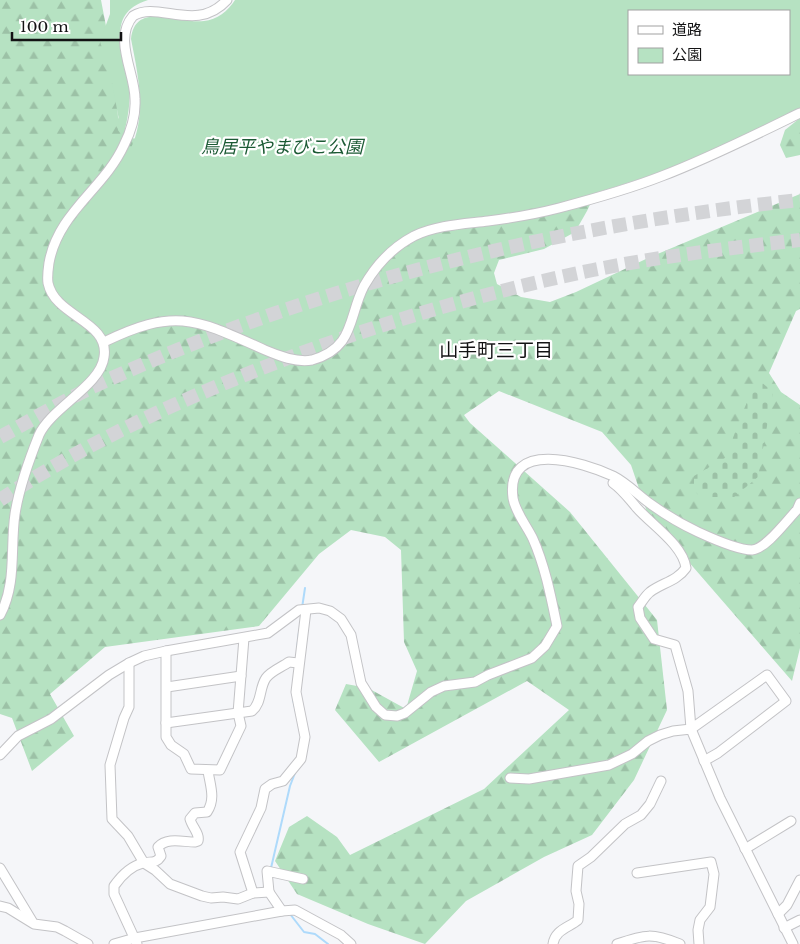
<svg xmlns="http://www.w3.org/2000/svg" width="800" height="944" font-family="'Libre Baskerville','Noto Sans JP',serif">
<defs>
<pattern id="forest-firs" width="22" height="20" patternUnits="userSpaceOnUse" patternTransform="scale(1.25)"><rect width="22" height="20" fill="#b6e2c2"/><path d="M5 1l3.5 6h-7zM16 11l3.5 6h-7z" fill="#9cc1a6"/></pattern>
<pattern id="cemetery-stones" width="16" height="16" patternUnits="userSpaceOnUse" patternTransform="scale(1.25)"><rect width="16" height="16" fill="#b6e2c2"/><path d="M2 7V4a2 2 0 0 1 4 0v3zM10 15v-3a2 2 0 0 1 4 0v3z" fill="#9cc1a6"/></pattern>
</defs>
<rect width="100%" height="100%" fill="#f5f6f9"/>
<g fill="url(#forest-firs)">
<path d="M0 0H101L114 68 118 117 129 138 140 139 629 11 610 162 587 211 575 232 544 249 499 260 494 273 497 284 521 297 550 302 576 292 648 258 800 194V309L796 311 769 373 781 392 800 405V648L792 681 648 515 631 465 602 432 499 391 464 415 470 423 570 512 657 620 667 710 634 780 592 835 544 857 466 901 425 944 368 924 297 894 275 861 289 827 307 816 337 837 350 855 484 789 569 710 527 681 379 762 335 710 346 684 368 688 406 709 417 671 404 642 401 550 385 537 351 530 319 554 259 626 105 647 50 694 74 736 32 771 12 718 0 714Z"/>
<path d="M800 118V155L786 158 780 145 785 130Z"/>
</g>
<path fill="url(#cemetery-stones)" d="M760 381 773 392 758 477 734 497H700L694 490V476L725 458 751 392Z"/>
<g fill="#b6e2c2" fill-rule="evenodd">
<path d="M110 0H148C102 15 127 52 129 83 131 101 128 119 123 137L118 130 119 120 112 83 100 41 110 14Z"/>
<path d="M235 0H800V108C759 128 718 149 675 166 640 180 603 191 566 201 538 208 510 213 481 217 453 222 427 223 402 238 387 247 372 262 364 278 350 305 348 342 314 353 280 363 222 318 183 315 157 313 135 323 111 333 98 323 68 307 59 294 54 286 54 277 55 268 58 218 111 191 131 148 147 113 138 75 131 39 135 0 178 24 204 21 217 20 228 11 235 0ZM629 11H789V74H629Z"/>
</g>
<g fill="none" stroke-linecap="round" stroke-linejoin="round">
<g stroke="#aedafb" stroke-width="2">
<path d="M302 608 305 588"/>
<path d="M297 650 299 632"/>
<path d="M293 699 296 712"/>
<path d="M271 868 290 786 295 773"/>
<path d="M290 914 304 932 315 934 328 944"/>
</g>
<g stroke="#d3d4d7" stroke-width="14" stroke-dasharray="14 7" stroke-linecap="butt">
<path d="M0 437C37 417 73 395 112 378 329 280 564 225 800 200"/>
<path d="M0 500C82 445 171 404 262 368 369 326 481 293 593 270 662 256 731 248 800 240"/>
</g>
<defs>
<g id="minor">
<path d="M104 342C176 307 196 319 265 350 279 356 297 363 312 360 355 348 348 317 364 286 376 265 393 247 414 236 437 225 464 224 488 221 512 218 536 214 559 208 593 199 629 189 662 176 709 158 755 135 800 113"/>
<path d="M613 483C623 490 629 499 637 508 652 525 683 545 686 568 677 581 662 583 650 592 645 596 642 602 638 607L640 618 654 639 675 645 688 691 691 729 767 675 786 701 718 753 704 761"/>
<path d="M0 615C17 584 10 547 15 514 19 488 29 460 39 435 51 408 101 385 104 357 110 321 55 317 48 283 47 276 48 270 49 263 58 212 104 189 124 145 131 131 136 115 135 99 135 73 113 39 133 16 158 0 196 34 227 0"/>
<path d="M166 651V737L171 745 184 754 191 769 220 770 241 726 238 713 244 638"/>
<path d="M129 663V707L124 718 110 765 112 819 128 836 144 863 155 870 170 884 202 896 211 898 223 897 238 899 253 893 269 892 282 911"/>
<path d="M167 687 241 676"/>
<path d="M166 723 252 711C262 703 259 688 266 678 271 671 282 667 289 662L298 663"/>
<path d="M0 755 18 736 51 719 109 675 129 663 144 656 166 651 268 633 299 610 319 608 330 611 341 619 351 635 361 683 376 707 385 715 397 716 405 713 431 692 444 686 475 682 488 675 532 658 545 646 557 626C551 597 545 566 533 539 527 526 515 512 513 498 505 438 583 462 613 476 627 483 639 496 652 505 666 515 683 525 698 532 711 538 738 550 752 550 766 549 787 520 797 510L800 503"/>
<path d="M510 778 529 779 609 765 632 754 648 741 660 735 673 731 691 729 720 798 793 944"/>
<path d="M745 849 791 821"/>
<path d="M0 868 32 921"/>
<path d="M637 873 711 862 714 874 710 907 700 920 698 930 699 944"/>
<path d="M269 892 267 871 303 879"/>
<path d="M253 893 240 852 261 808 265 789 272 784 283 781 301 759 305 737 296 692 306 610"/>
<path d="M0 906 8 908 34 924 57 927 65 931 88 944"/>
<path d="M778 914 787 905 800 880"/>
<path d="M784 928 800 920"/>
<path d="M114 944 135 938 282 911 295 910 341 935 351 944"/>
<path d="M137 944 114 894V886C121 876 131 866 143 863 151 861 156 864 161 856L158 847C167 837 183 842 195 842L198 841C200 834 192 827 190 819L195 813 207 812C216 799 210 785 208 771"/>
<path d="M553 944C555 930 568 928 578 920L579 904 576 891 578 866 591 857 625 824 641 815 650 804 661 781"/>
<path d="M617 944C646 934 652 933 680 944"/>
</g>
</defs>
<use href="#minor" stroke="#c3c3c6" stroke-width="11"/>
<use href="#minor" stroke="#fff" stroke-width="9"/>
</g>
<g text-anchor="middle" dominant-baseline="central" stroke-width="4.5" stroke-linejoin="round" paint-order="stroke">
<g font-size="18" font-style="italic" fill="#1b5a34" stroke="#fff">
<text x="282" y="147">鳥居平やまびこ公園</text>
</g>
<g font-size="19" fill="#131314" stroke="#fff">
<text x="496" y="350">山手町三丁目</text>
</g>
</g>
<rect x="628" y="10" width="162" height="65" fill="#ffffff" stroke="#a1a1a1"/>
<rect x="638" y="26" width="25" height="8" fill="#ffffff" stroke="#a1a1a1"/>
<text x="672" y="35" font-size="15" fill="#131314">道路</text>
<rect x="638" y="48" width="25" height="15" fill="#b6e2c2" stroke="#a1a1a1"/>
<text x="672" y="60" font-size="15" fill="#131314">公園</text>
<path d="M12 32v8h109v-8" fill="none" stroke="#131314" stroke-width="2.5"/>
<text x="20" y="32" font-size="15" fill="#131314" stroke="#ffffff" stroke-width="4" paint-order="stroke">100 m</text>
</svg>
